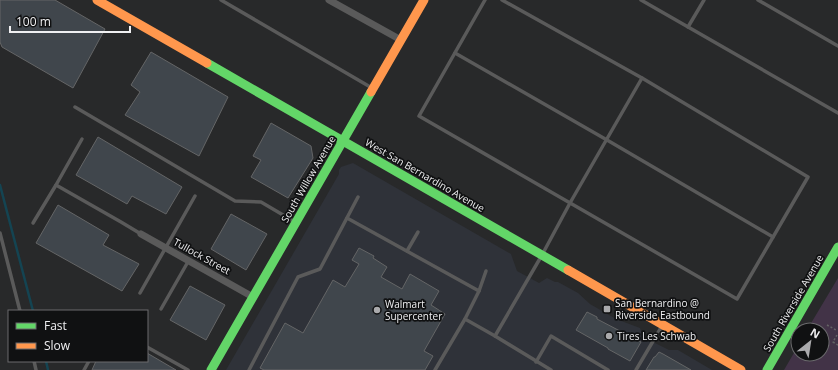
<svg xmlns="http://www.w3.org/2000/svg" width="838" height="370" font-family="'Open Sans',sans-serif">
<rect width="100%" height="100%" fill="#28292a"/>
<path fill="#2f3239" d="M353 163 511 254 517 271 539 283 547 278 555 282H558L578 293 590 304 616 319 640 328 643 337 669 350H678L712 370H226L339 174V170L341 167Z"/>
<path fill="#423347" d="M838 278V370H784L798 346V354H822V330H807Z"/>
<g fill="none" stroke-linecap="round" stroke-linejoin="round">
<g stroke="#144452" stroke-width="2.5">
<path d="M0 185 33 311"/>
<path d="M46 361 48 370"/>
</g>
</g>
<g fill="#40464c" stroke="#646566">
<path d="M0 0H55L105 29 73 88 2 47 0 42Z"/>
<path d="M151 52 228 97 199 156 125 115 140 92 131 85Z"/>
<path d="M271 123 311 146 313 158 288 198 251 177 261 160 253 156Z"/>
<path d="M98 137 182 187 166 214 132 196 127 204 76 175Z"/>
<path d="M58 205 109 235 103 245 139 264 122 291 36 243Z"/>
<path d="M231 214 267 234 246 270 211 249Z"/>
<path d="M359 248 374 256 373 258 387 267 381 277 402 289 410 274 439 291 431 305 445 314 424 351 433 356 425 370H264L260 368 285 323 303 333 333 280 345 287 359 264 352 260Z"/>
<path d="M190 286 225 305 206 340 170 320Z"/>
<path d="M587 312 597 317V319L641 342 630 361 608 349V348L576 330Z"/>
<path d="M659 352 663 354 691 370H646L654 357H655Z"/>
<path d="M147 353 176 370H92L96 361H147Z"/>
</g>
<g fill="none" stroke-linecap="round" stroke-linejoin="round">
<g stroke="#646465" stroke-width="1.5" stroke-dasharray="2 2" stroke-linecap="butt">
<path d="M827 325 836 330"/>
<path d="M837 335 833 342 838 345"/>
</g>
<g stroke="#5a5a5a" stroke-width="3.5">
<path d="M221 0 372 88"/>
<path d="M485 0 419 116 737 299 808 177 642 78"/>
<path d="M641 0 838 113"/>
<path d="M758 0 838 46"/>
<path d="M688 27 704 0"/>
<path d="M455 53 607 140 773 237"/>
<path d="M75 107 235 201 261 202 295 222"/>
<path d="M56 185 121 222 141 234"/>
<path d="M347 218 479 291"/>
<path d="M33 223 56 185 82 139"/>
<path d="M0 233 20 311"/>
<path d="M407 251 418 232"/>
<path d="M140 293 195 196"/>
<path d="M161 309 189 260"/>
<path d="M465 319 479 291 486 271"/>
<path d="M495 336 542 255 570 203 642 78 502 0"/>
<path d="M147 347 188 370"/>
<path d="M34 361 36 370"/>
<path d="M536 362 551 336 608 370"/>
<path d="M84 370 89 361"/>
<path d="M249 370 298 277 320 269 358 197"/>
<path d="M435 370 465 319 495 336 551 370"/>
<path d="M636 370 662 326"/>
</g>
<g stroke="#5a5a5a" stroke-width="7">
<path d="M329 0 401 40"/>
<path d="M141 234 253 297"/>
</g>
<g stroke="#63d668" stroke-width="9">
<path d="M207 63 568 270"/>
<path d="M211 370 371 92"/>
<path d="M767 370 838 247"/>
</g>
<g stroke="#ff974d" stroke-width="9">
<path d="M97 0 207 63"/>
<path d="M371 92 424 0"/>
<path d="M568 270 741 370"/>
</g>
</g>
<g fill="#aaaaac" stroke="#101112" stroke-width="1.5">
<rect x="603" y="305" width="8" height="8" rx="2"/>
<circle cx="377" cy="310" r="4"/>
<circle cx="609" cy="336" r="4"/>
</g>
<g text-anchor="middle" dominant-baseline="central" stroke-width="3.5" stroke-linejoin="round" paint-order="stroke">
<g font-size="10" fill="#f0f0f2" stroke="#101112">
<text transform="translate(425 175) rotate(30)">West San Bernardino Avenue</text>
<text transform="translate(308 179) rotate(-60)">South Willow Avenue</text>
<text transform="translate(202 256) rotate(29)">Tullock Street</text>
<text transform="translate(793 303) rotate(-60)">South Riverside Avenue</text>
</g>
<g font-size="10" fill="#f0f0f2" stroke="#101112" text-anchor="start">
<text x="615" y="303">San Bernardino @<tspan x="615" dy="12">Riverside Eastbound</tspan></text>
<text x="385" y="304">Walmart<tspan x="385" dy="12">Supercenter</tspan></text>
<text x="617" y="336">Tires Les Schwab</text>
</g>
</g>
<rect x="8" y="310" width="140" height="52" fill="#101112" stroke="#6a6a6c"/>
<rect x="16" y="323" width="20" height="6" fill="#63d668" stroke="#6a6a6c"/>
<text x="44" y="330" font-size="12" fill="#f0f0f2">Fast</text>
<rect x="16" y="343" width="20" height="6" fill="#ff974d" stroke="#6a6a6c"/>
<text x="44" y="350" font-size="12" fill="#f0f0f2">Slow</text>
<g transform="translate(810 342) rotate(30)"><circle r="19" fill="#101112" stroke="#6a6a6c"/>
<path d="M0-3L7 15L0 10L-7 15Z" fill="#aaaaac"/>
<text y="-6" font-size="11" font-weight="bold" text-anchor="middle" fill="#f0f0f2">N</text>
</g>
<path d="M10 26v6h120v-6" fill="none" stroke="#f0f0f2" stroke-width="2"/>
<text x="16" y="26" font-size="12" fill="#f0f0f2" stroke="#101112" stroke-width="3" paint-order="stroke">100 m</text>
</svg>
